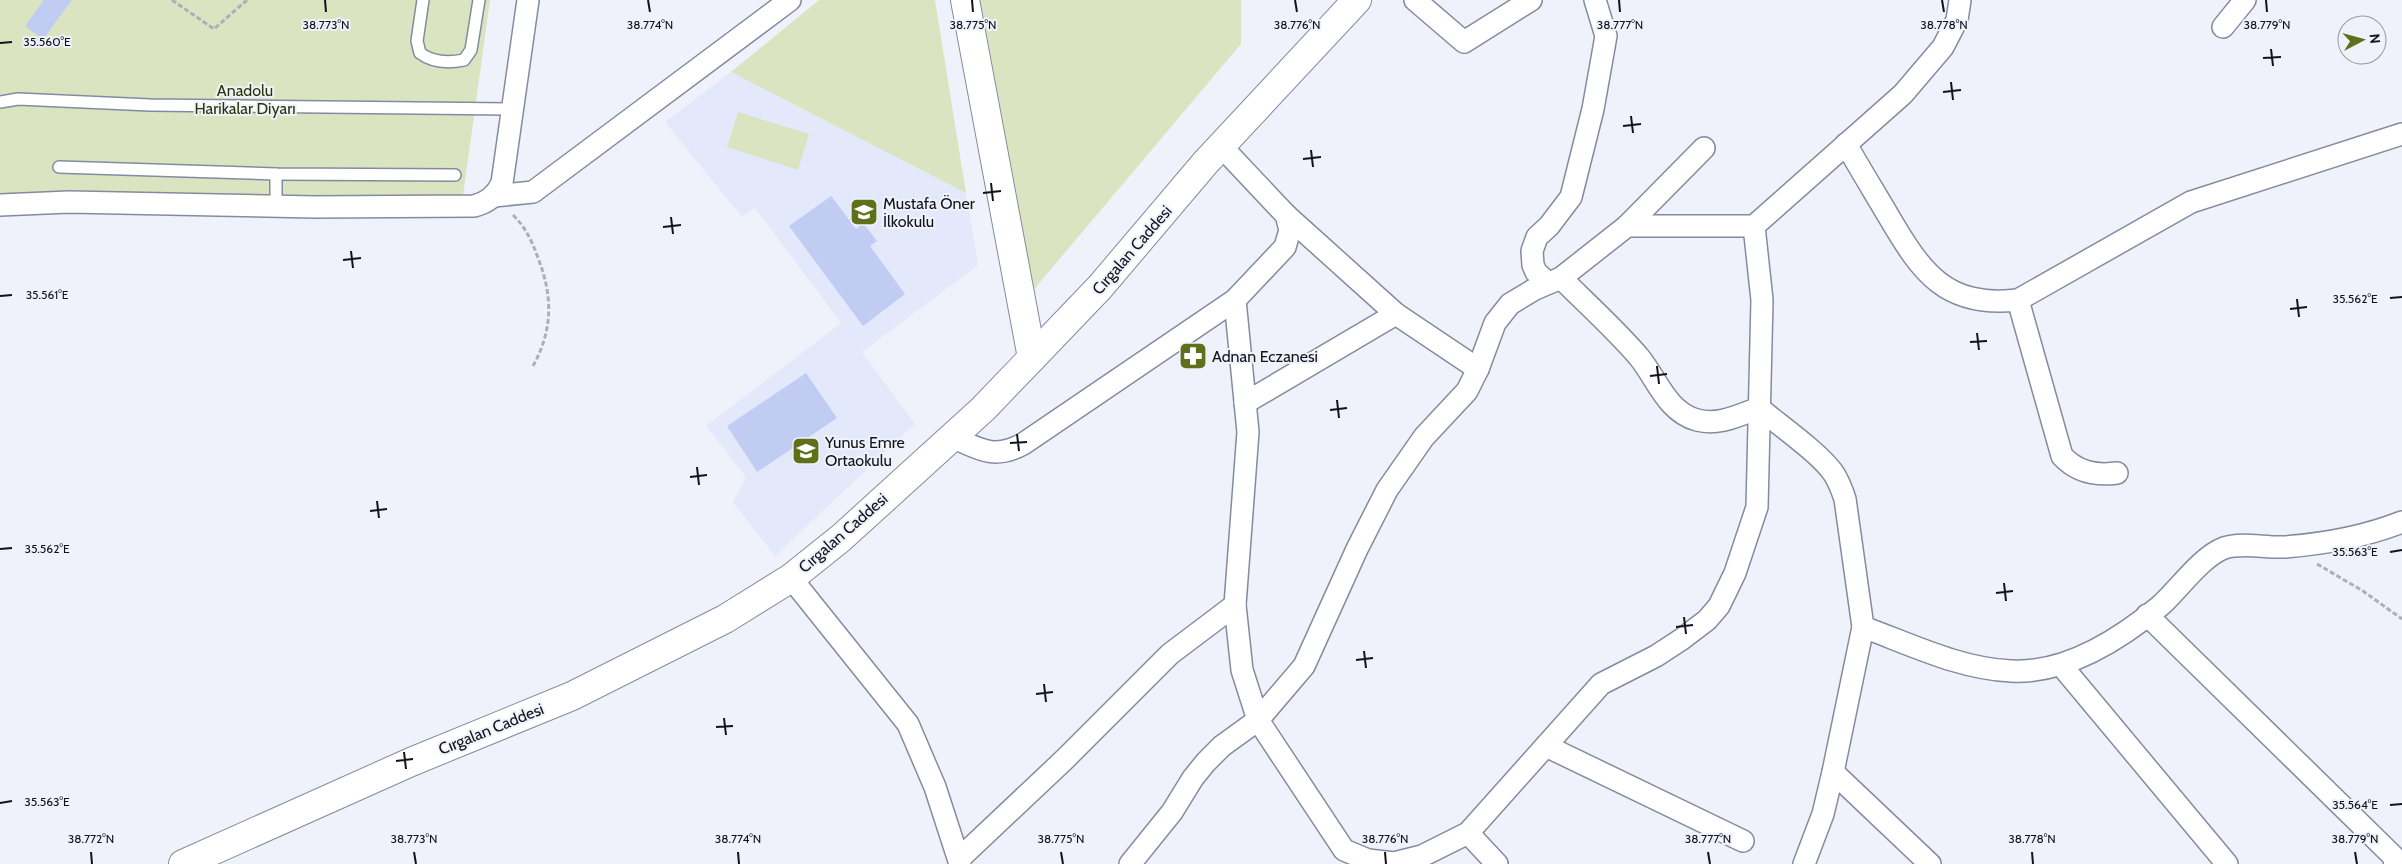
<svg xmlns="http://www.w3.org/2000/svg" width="2402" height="864" font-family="Cabin,sans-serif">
<rect width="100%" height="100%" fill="#f0f2fb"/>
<path fill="#e3e9fa" d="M731 72 966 193 978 265 862 352 915 424 775 556 733 502 746 477 706 426 841 323 755 208 742 217 665 122Z"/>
<g fill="#dae4c0">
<path d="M0 0H490L463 196 313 199 0 196Z"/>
<path d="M819 0H935L966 193 731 72Z"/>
<path d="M966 0H1241V44L1019 307Z"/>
<path d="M738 112 809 134 798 170 727 147Z"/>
</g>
<g fill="#c1ccf2">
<path d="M44 0H72L43 39 25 26Z"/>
<path d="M831 196 856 229 863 223 877 241 870 246 905 294 863 326 789 226Z"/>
<path d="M806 373 837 418 757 472 727 426Z"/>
</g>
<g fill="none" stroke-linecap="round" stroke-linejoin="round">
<defs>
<g id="lane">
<path d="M423 0 417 41 420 53C433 63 449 63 464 60L471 50 479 0"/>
<path d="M0 102 18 99 150 105 512 109"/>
<path d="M59 167 276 174 455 175"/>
<path d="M276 206V174"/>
</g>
<g id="street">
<path d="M1415 0 1464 42 1531 0"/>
<path d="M2223 27 2245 0"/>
<path d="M1846 144C1860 169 1875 193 1889 217 1922 273 1946 308 2018 300L2191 202 2402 134"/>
<path d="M494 196 533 192 790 0"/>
<path d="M0 205 69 202 315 207 474 206C487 203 496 196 502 183L528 0"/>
<path d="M1286 215 1396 314 1478 369"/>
<path d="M1627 226 1704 148"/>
<path d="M1561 278C1587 304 1615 329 1639 357 1657 379 1667 412 1697 420 1719 426 1739 415 1759 408 1779 425 1821 454 1834 474 1839 482 1842 490 1845 499L1863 627 1833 772 1823 814 1804 864"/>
<path d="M1548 283 1536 272 1533 265 1532 251 1537 237 1549 226 1571 197 1593 109 1606 36 1595 0"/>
<path d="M1235 300 1248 432 1235 605 1242 670 1258 720 1344 850 1368 860 1394 863 1422 856 1468 833 1601 684 1656 656 1682 639 1707 620 1719 606 1735 573 1757 507 1762 300 1754 226"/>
<path d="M2018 300 2062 456C2077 472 2095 476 2117 473"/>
<path d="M1245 403 1396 314"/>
<path d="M952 437C979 449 994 460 1023 444L1235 300 1285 247 1290 230 1286 215 1221 146"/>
<path d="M791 578 908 724 935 787 960 864"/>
<path d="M2147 615 2393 856 2395 864"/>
<path d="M1863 627C1910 644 1960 669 2011 671 2066 674 2119 640 2160 606 2179 589 2201 557 2224 548 2242 542 2265 548 2284 547 2325 544 2364 537 2402 522"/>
<path d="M2061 665 2227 864"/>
<path d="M1546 746 1743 841"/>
<path d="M1833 772 1930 864"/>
<path d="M1468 833 1497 864"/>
<path d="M959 859 1065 759 1170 654 1235 605"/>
<path d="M1130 864 1172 812 1193 778 1206 762 1222 746 1258 720 1304 666 1357 549 1387 490 1424 437 1467 391 1478 369 1495 323 1510 304 1535 289 1561 278 1627 226H1754L1903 94 1943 47 1957 20 1960 0"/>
</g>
<g id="secondary">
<path d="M965 0 1032 358"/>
<path d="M183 864 411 762 572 696 725 619 791 578 841 538 983 409 1032 358 1100 287 1206 162 1357 0"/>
</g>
</defs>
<use href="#lane" stroke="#858b9f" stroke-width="14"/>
<use href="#street" stroke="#858b9f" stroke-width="24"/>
<use href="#secondary" stroke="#858b9f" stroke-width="30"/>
<g stroke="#adafb7" stroke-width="3" stroke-dasharray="5 2.5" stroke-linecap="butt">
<path d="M172 0 214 29 247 0"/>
<path d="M513 215C526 228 532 241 538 258 553 296 553 330 533 366"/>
<path d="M2317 564 2363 591 2402 619"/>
</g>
<use href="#lane" stroke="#fff" stroke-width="11"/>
<use href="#street" stroke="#fff" stroke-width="21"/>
<use href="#secondary" stroke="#fff" stroke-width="28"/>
</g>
<path fill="none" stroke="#11131a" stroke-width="2" d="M325 0 326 12M648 0 650 12M972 0 973 12M1295 0 1297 12M1619 0 1620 12M1942 0 1944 12M2266 0 2267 12M0 43 12 42M2271 49 2273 66M2263 58 2281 57M1951 82 1953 100M1943 92 1961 90M1631 116 1633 133M1623 126 1641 124M1311 150 1313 167M1303 159 1321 157M991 183 993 201M983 193 1001 191M671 217 673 234M663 227 681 225M351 251 353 268M343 260 361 258M0 296 12 295M2390 298 2402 297M2297 299 2299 317M2290 309 2307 307M1977 333 1979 350M1970 342 1987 341M1657 366 1659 384M1650 376 1667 374M1337 400 1339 418M1330 410 1347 408M1017 434 1019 451M1010 443 1027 442M697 467 699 485M690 477 707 475M377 501 379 518M370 511 387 509M0 549 12 548M2390 552 2402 550M2004 583 2006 601M1996 593 2013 591M1684 617 1686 634M1676 627 1693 625M1364 651 1366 668M1356 660 1373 658M1044 684 1046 702M1036 694 1053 692M724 718 726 735M716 727 733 726M404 752 406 769M396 761 413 759M0 803 12 801M2390 805 2402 804M91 852 92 864M414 852 416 864M738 852 739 864M1061 852 1063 864M1385 852 1386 864M1708 852 1710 864M2032 852 2033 864M2355 852 2357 864"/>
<defs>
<symbol id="school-square" viewBox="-11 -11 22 22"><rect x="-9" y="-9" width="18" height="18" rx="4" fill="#606f1a" stroke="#f0f2fb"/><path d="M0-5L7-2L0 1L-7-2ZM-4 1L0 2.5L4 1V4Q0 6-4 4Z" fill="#fff"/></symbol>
<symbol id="pharmacy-square" viewBox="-11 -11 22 22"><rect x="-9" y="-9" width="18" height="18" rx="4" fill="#606f1a" stroke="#f0f2fb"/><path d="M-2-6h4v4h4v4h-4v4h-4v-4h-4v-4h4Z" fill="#fff"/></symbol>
</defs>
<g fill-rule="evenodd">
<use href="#school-square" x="848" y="196" width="32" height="32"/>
<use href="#pharmacy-square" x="1177" y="340" width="32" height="32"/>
<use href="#school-square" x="790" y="435" width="32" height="32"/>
</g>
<g text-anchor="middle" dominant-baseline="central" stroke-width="4" stroke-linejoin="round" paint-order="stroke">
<g font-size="16" fill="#2c3405" stroke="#f0f2fb">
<text x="245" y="90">Anadolu<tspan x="245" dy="18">Harikalar Diyarı</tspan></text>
</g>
<g font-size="16" fill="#11131a" stroke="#f0f2fb" text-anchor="start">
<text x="883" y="203">Mustafa Öner<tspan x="883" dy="18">İlkokulu</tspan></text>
<text x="1212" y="356">Adnan Eczanesi</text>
<text x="825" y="442">Yunus Emre<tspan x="825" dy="18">Ortaokulu</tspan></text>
</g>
<g font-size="16" fill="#11131a" stroke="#f0f2fb">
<text transform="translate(1132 250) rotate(-49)">Cırgalan Caddesi</text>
<text transform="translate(843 533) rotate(-41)">Cırgalan Caddesi</text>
<text transform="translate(491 729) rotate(-22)">Cırgalan Caddesi</text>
</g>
</g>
<g font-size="12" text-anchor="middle" fill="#11131a" stroke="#f0f2fb" stroke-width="4" stroke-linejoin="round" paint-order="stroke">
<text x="326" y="29">38.773°N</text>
<text x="650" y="29">38.774°N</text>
<text x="973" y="29">38.775°N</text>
<text x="1297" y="29">38.776°N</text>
<text x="1620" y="29">38.777°N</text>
<text x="1944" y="29">38.778°N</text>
<text x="2267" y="29">38.779°N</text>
<text x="47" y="46">35.560°E</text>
<text x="47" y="299">35.561°E</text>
<text x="2355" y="303">35.562°E</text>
<text x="47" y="553">35.562°E</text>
<text x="2355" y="556">35.563°E</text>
<text x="47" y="806">35.563°E</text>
<text x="2355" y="809">35.564°E</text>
<text x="91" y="843">38.772°N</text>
<text x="414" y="843">38.773°N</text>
<text x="738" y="843">38.774°N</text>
<text x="1061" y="843">38.775°N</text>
<text x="1385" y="843">38.776°N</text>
<text x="1708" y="843">38.777°N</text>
<text x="2032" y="843">38.778°N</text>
<text x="2355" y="843">38.779°N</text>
</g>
<g transform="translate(2362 40) rotate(84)"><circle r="24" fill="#f0f2fb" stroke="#9799a1"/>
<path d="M0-4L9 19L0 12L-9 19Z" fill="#606f1a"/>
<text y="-8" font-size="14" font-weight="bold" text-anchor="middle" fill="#11131a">N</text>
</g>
</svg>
